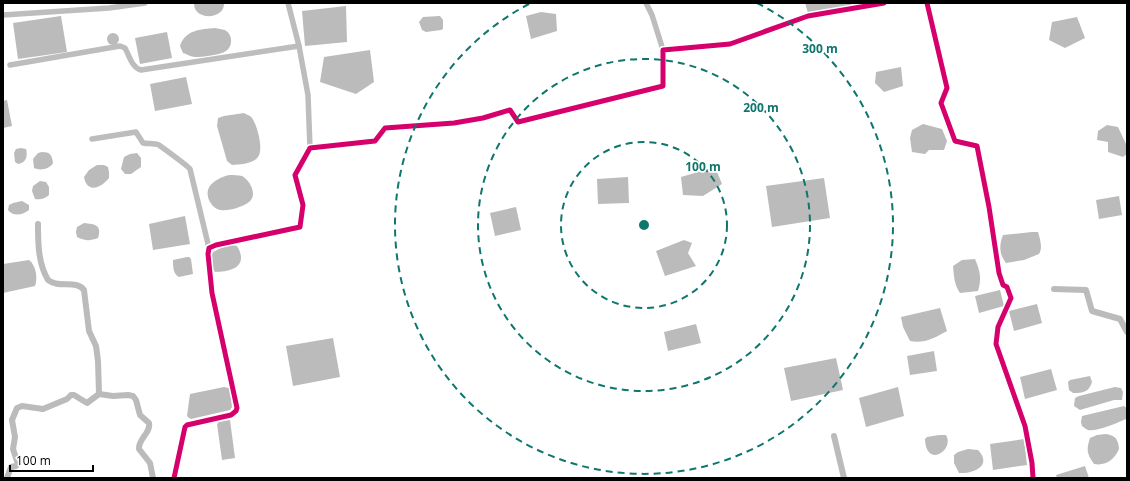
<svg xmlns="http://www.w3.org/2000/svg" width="1130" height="481" font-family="'Open Sans',sans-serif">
<rect width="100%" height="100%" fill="#fff"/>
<g fill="#bbb">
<path d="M194 3H224C225 20 193 21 194 3Z"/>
<path d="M805 3H851L852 6 808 13Z"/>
<path d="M346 6 347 42 305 46 302 11Z"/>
<path d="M541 12 556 14 557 31 531 39 526 16Z"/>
<path d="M61 16 67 52 18 59 13 23Z"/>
<path d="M440 16 443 20V29L441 30 426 32 422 30 419 22 423 17Z"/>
<path d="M1077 17 1085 38 1065 48 1049 40 1052 22Z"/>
<path d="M215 28C218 29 222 29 225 30 233 34 233 47 226 51 220 55 202 57 195 57 191 57 187 54 183 53L180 46C185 30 201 29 215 28Z"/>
<path d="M167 32 172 58 140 64 135 38Z"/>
<circle cx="113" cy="39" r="6"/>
<path d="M370 50 374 82 356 94 320 82 324 57Z"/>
<path d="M901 67 903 86 884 92 875 83 876 72Z"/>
<path d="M186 77 192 104 155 111 150 84Z"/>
<path d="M7 100 12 126 3 128V101Z"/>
<path d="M244 113C247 115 250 115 252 118 257 125 264 149 258 157 253 164 240 164 232 165L227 161 217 126 218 118 224 116Z"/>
<path d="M923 124 942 129 947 141 944 150H929L925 154 912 152 910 138 912 130Z"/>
<path d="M1107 125 1118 127 1127 146V154L1123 157 1108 152V142L1097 140 1098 131Z"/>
<path d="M21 148 26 149C28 156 26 163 18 164L15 162 14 153 16 149Z"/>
<path d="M42 152C50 152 52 155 53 163 50 169 40 171 34 168L33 159 38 153Z"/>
<path d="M137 153 141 158V167L131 174H125L121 169 124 157 130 154Z"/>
<path d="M97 165H104L108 167 109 172V178C101 188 87 194 84 177L89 170Z"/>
<path d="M715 167 722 184 703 196 683 195 681 177Z"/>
<path d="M229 175C233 175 238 175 242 176 250 180 258 195 249 202 243 207 225 213 217 209 213 207 211 204 209 200 203 185 218 178 229 175Z"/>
<path d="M628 177 629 203 598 204 597 179Z"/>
<path d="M824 178 830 218 772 227 766 186Z"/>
<path d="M40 181 46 182 49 187V195C44 199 41 200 35 199L32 191 33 186Z"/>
<path d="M1119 196 1122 215 1099 219 1096 200Z"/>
<path d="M22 201 29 205V210C23 215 13 217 8 210L9 205 13 203Z"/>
<path d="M516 207 521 230 495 236 490 213Z"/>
<path d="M185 216 190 244 153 250 149 224Z"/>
<path d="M84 223C95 224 102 225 98 238 90 241 85 241 77 237L76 232 77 227Z"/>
<path d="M1032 232H1038C1040 239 1043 248 1039 254L1024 260 1006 263C999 254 999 245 1003 235Z"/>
<path d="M684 240 692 243 688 253 696 266 665 276 656 251Z"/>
<path d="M232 245 237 246C249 266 232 272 215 272 210 266 210 259 213 252L223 247Z"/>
<path d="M187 257H189L191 259 193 274 179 277C173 274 173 266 173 260Z"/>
<path d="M975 259C980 271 982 278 978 291L960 293C954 284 954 276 953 266L962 260Z"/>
<path d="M29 260C36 265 38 279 35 286L3 293V264Z"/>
<path d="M1000 290 1004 306 979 313 975 296Z"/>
<path d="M1037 304 1042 323 1014 331 1009 311Z"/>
<path d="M940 308 947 331C935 338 923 344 910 341L903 327 901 317Z"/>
<path d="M696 324 701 343 668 351 664 332Z"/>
<path d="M333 338 340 377 293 386 286 346Z"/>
<path d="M934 351 937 371 910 375 907 356Z"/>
<path d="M836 358 843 390 791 401 784 368Z"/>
<path d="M1051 369 1057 390 1025 399 1020 377Z"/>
<path d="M1090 376 1092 382C1089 392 1083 393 1073 393L1069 390 1068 382 1070 380Z"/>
<path d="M224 387 229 388 230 390 232 407 230 410 191 419 189 418 187 416 190 394Z"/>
<path d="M898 387 904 416 866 427 859 398Z"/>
<path d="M1115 387 1121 388 1123 392 1122 400H1114L1080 410 1074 406 1075 398 1079 396Z"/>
<path d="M1124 406 1127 408 1126 419C1117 423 1096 432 1088 430 1085 429 1084 427 1082 426L1081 422 1082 416Z"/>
<path d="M230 420 235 458 222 460 217 424 219 422Z"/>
<path d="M1106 434C1116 436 1118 439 1119 449 1114 460 1106 466 1094 464 1087 454 1086 450 1090 438L1097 435Z"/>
<path d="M939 435H946C955 450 926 469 925 439L927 437Z"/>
<path d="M1024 439 1027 465 993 470 990 444Z"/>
<path d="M968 449 978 450C993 466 973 474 959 473L954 463V455L958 452Z"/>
<path d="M1085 466 1089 478H1057L1056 475Z"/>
</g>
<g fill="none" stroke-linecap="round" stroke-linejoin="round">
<g stroke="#bbb" stroke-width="6">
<path d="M38 224C38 243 38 263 48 280 59 289 76 279 84 290L89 331 96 346 98 361 99 394 113 396 128 395 133 396 136 400 140 415 149 423C151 433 138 439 139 449L150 463 153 478"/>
<path d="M1054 289 1086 290 1092 311 1120 319 1127 332"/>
<path d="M834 436 844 478"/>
<path d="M7 478 11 467 16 466 18 464 13 449 15 437 12 420 17 408 22 406 43 409 67 399 71 395H74L87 403 99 394"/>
</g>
<g stroke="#bdbdbd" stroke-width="5.5">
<path d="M288 3 299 46 308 95 310 148"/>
<path d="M646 3 652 15 663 50"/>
<path d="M927 3 947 88 941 103 955 141 977 146 989 207 999 273 1003 285 1007 287 1011 298 998 327 996 344 1025 426 1032 463 1033 478"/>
<path d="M3 15 109 8 145 3"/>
<path d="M10 65 120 46 125 48C129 55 132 68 141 70L299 46"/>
<path d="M92 139 136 132 143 143C148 144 154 143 159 145 163 148 188 166 190 169L209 248"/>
<path d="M174 478 185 427 187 425 231 415 236 411 237 408 212 293 208 254 209 248 216 245 300 227 303 205 295 175 310 148 375 141 385 128 454 123 483 118 510 110 518 122 663 86V50L730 44 808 16 884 3"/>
</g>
<defs>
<g id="cycleway">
<path d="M927 3 947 88 941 103 955 141 977 146 989 207 999 273 1003 285 1007 287 1011 298 998 327 996 344 1025 426 1032 463 1033 478"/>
<path d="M174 478 185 427 187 425 231 415 236 411 237 408 212 293 208 254 209 248 216 245 300 227 303 205 295 175 310 148 375 141 385 128 454 123 483 118 510 110 518 122 663 86V50L730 44 808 16 884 3"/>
</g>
</defs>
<use href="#cycleway" stroke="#fff" stroke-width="8"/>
<use href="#cycleway" stroke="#d6006c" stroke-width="5"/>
</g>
<g fill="none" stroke="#0f766e" stroke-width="2" stroke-dasharray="7 5">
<circle cx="644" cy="225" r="83"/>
<circle cx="644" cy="225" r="166"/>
<path d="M757 3A249 249 0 1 1 531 3"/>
</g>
<circle cx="644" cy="225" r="6" fill="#0f766e" stroke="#fff" stroke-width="2"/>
<g font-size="12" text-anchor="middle" font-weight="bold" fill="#0f766e" stroke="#fff" stroke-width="3.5" stroke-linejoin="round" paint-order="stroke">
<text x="820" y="53">300 m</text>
<text x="761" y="112">200 m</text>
<text x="703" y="171">100 m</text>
</g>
<rect width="1130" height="481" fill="none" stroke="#000000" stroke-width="8"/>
<path d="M10 465v6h83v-6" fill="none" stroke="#000000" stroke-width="2"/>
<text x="16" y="465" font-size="12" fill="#000000" stroke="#ffffff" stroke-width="3" paint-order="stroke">100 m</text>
</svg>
